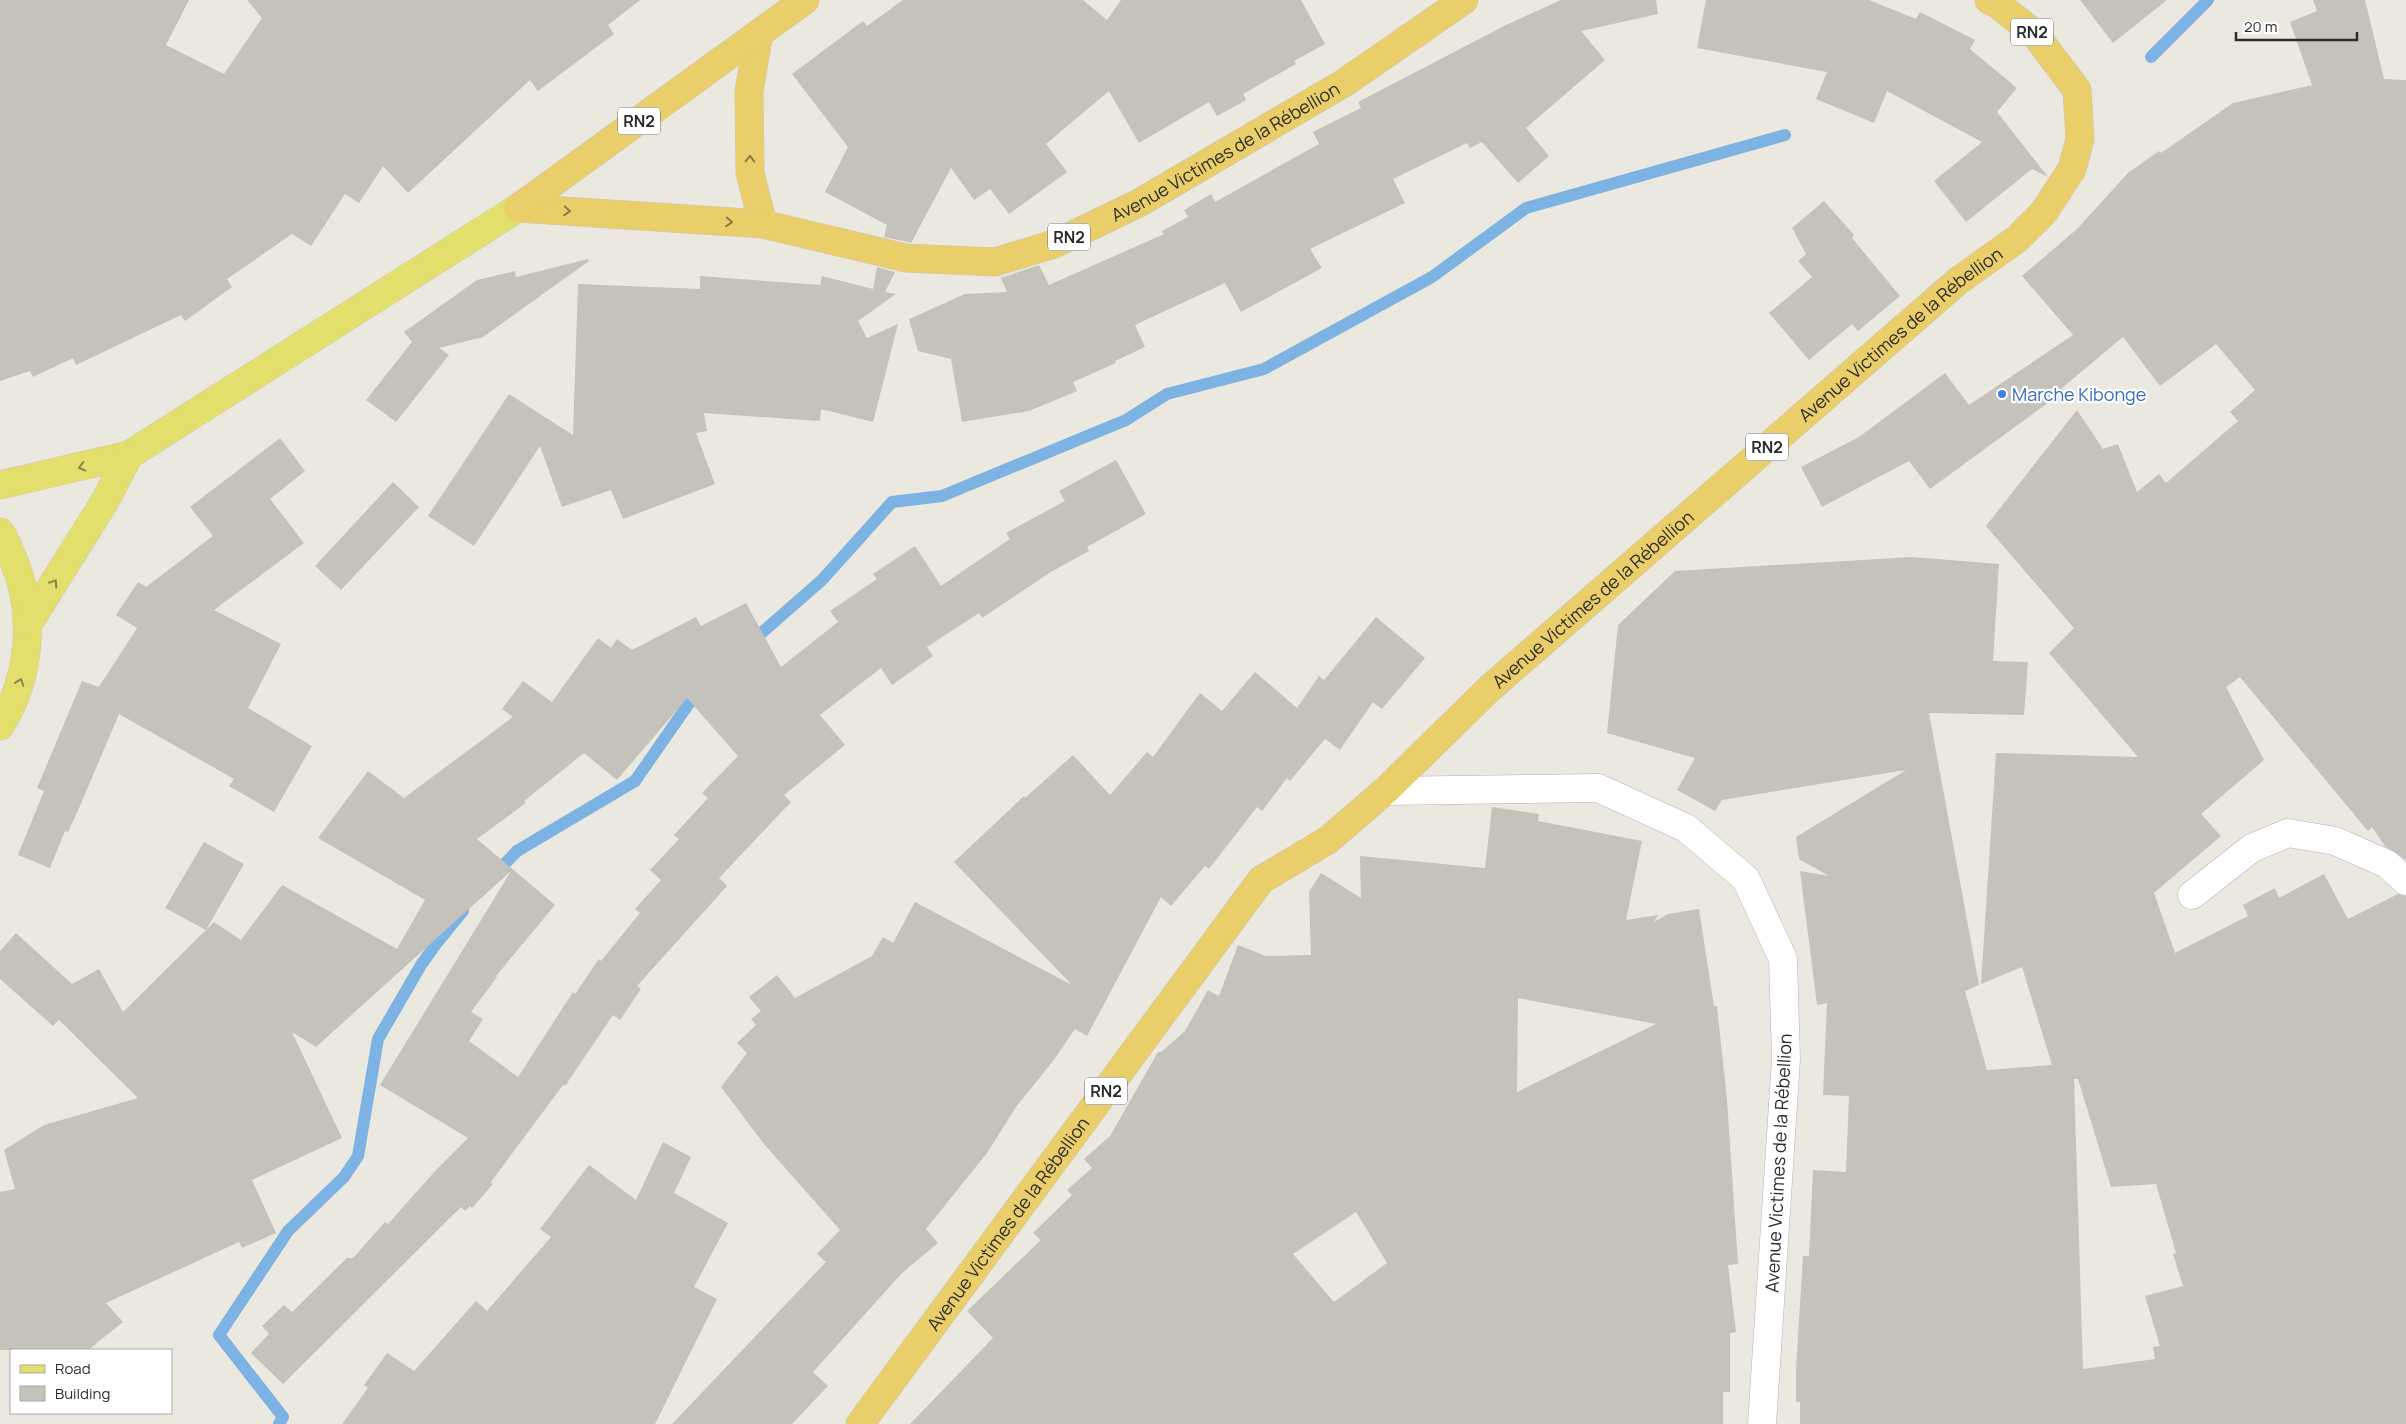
<svg xmlns="http://www.w3.org/2000/svg" width="2406" height="1424" font-family="Manrope,sans-serif">
<rect width="100%" height="100%" fill="#ebe8df"/>
<g fill="none" stroke-linecap="round" stroke-linejoin="round">
<g stroke="#7cb3e3" stroke-width="12">
<path d="M2151 57 2208 0"/>
<path d="M749 644 822 580 892 502 942 496 1126 420 1167 394 1264 369 1432 277 1526 208 1785 135"/>
<path d="M494 875 517 851 635 781 699 689"/>
<path d="M279 1424 283 1417 219 1335 288 1231 344 1177 358 1156 378 1039 421 965 436 944 463 911"/>
</g>
</g>
<g fill="#c4c2ba" fill-rule="evenodd">
<path d="M0 0H189L166 45 224 74 262 18 247 0H640L608 25 614 34 538 91 530 80 408 193 383 166 359 203 345 194 311 246 292 234 227 279 232 287 185 321 181 315 76 365 73 358 33 377 30 371 0 381Z"/>
<path d="M903 0H1083L1107 20 1121 0H1301L1325 44 1294 61 1296 64 1243 94 1246 100 1217 116 1209 102 1139 143 1109 91 1046 144 1067 172 1009 214 990 189 974 200 951 168 911 243 908 242 884 237 887 225 825 192 848 147 792 74 863 21 867 26Z"/>
<path d="M1561 0H1656L1658 14 1581 31 1605 60 1526 128 1549 156 1518 183 1482 142 1470 148 1467 143 1393 179 1405 203 1310 249 1322 268 1241 312 1225 283 1135 325 1145 347 1115 361 1116 363 1073 382 1077 391 1029 411 962 422 951 359 918 351 909 319 965 294 1007 292 1001 278 1039 265 1049 285 1164 234 1162 231 1188 217 1184 210 1211 194 1215 202 1319 144 1313 132 1361 108 1358 102 1506 25Z"/>
<path d="M1706 0H1869L1916 19 1920 12 1975 40 1970 49 2017 88 1997 112 2048 177 2032 169 1966 222 1934 181 1982 142 1887 91 1874 123 1816 99 1827 72 1697 48Z"/>
<path d="M2080 0H2167L2113 43Z"/>
<path d="M2313 0H2365L2384 79 2406 80V860L2385 846 2372 827 2368 831 2240 677 2226 687 2264 760 2201 814 2221 836 2154 893 2175 953 2248 916 2243 905 2275 888 2279 898 2324 874 2348 919 2398 894 2406 896V1424H1800V1402H1796V1369L1803 1256H1809L1813 1170 1846 1172 1849 1096 1823 1095 1827 1003 1817 1005 1800 871 1829 876 1799 859 1796 837 1906 770 1722 800 1715 811 1677 790 1695 758 1607 733 1618 625 1675 571 1912 557 1999 564 1993 661 2028 662 2024 715 1929 713 1979 985 1965 991 1987 1070 2052 1065 2022 967 1981 984 1996 753 2138 757 2049 653 2074 628 1986 526 2077 410 2103 449 2118 444 2137 492 2159 474 2166 483 2238 421 2230 412 2255 390 2216 344 2160 386 2123 337 2062 388 2064 391 1930 489 1909 461 1822 507 1801 467 1859 437 1945 373 1969 405 2073 335 2022 276 2077 229 2128 173 2159 151 2161 153 2233 103 2312 85 2290 22 2317 11ZM2074 1079H2078L2111 1187 2156 1184 2176 1253 2173 1254 2183 1286 2145 1296 2160 1346 2153 1347 2155 1359 2083 1369Z"/>
<path d="M1824 201 1854 235 1852 238 1900 296 1858 331 1852 324 1809 360 1769 313 1812 277 1798 261 1806 254 1792 228Z"/>
<path d="M588 259 589 261 483 337 439 348 449 355 396 422 366 400 412 342 404 332 477 280 515 271 516 277Z"/>
<path d="M877 267 895 272 885 292 896 294 858 321 867 338 898 324 873 422 821 409 820 421 704 413 707 431 696 433 715 484 623 519 611 490 562 507 540 446 474 546 428 516 509 394 573 435 578 284 700 289V276L820 285 822 276 873 289Z"/>
<path d="M280 438 305 471 270 499 304 543 214 610 281 644 248 708 312 746 274 812 229 786 234 779 119 714 80 806 68 832 65 831 50 868 18 855 44 791 37 788 82 681 99 687 137 628 116 615 138 582 146 587 213 536 190 507Z"/>
<path d="M1116 460 1146 514 1087 547 1089 551 1049 573 982 618 979 613 927 647 933 656 892 685 881 668 820 715 845 745 784 795 791 802 719 878 727 886 637 986 641 989 620 1020 613 1015 565 1086 563 1085 491 1182 493 1184 472 1208 470 1206 465 1211 461 1207 283 1384 251 1353 269 1334 262 1326 284 1305 292 1312 347 1258H353L385 1222 388 1224 436 1170 468 1138 380 1085 511 871 316 1047 292 1032 342 1138 252 1180 276 1233 242 1248 239 1242 106 1303 123 1322 88 1350H0V1192L15 1189 4 1150 44 1125 138 1098 59 1020 53 1026 0 979V951L16 933 72 984 99 969 123 1012 214 922 241 940 282 885 397 949 425 900 318 838 368 771 404 798 513 717 502 709 523 681 552 702 598 638 611 648 617 639 632 650 696 617 701 626 746 603 781 667 838 622 830 611 877 579 873 574 915 546 941 586 1010 539 1006 533 1065 501 1059 491ZM687 698 738 756 702 793 708 798 674 835 679 839 650 870 661 880 635 909 640 913 601 961 599 959 575 994 573 992 518 1077 469 1041 483 1019 471 1012 497 977 496 976 555 905 477 839 526 803 524 801 584 753 617 780Z"/>
<path d="M393 482 419 507 341 590 315 566Z"/>
<path d="M1376 617 1425 658 1382 709 1373 702 1340 750 1325 739 1290 781 1287 778 1262 811 1257 807 1209 869 1205 866 1171 906 1161 897 1087 1036 1075 1029 1053 1061 1016 1107 987 1153 926 1229 938 1243 902 1273 813 1372 828 1386 792 1424H672L826 1262 817 1254 840 1230 764 1144 721 1087 747 1053 737 1043 756 1025 751 1019 761 1011 749 997 777 975 795 998 872 956 883 937 893 943 915 902 1072 985 954 862 1024 796 1025 798 1073 755 1110 795 1147 752 1153 757 1200 693 1222 711 1255 672 1297 708 1319 676 1324 680Z"/>
<path d="M1492 807 1539 814 1538 821 1642 841 1626 920 1658 915 1654 922 1668 914 1699 909 1714 1006H1717L1727 1100 1738 1264 1728 1265 1736 1332 1730 1333V1392H1723V1424H910L993 1338 967 1311 1041 1240 1033 1233 1072 1195 1067 1190 1092 1168 1084 1159 1110 1136 1158 1052H1161L1185 1031 1208 990 1219 996 1238 945 1266 956 1311 955 1309 892 1321 873 1361 898 1360 856 1485 868ZM1518 998 1656 1024 1517 1092ZM1356 1212 1387 1263 1334 1302 1293 1254Z"/>
<path d="M204 842 244 864 206 930 165 908Z"/>
<path d="M663 1142 691 1157 674 1193 728 1223 694 1287 717 1299 655 1424H342L368 1388 364 1385 387 1353 414 1371 476 1301 487 1311 551 1237 540 1229 589 1165 636 1200Z"/>
</g>
<g fill="none" stroke-linecap="round" stroke-linejoin="round">
<defs>
<path id="minor" d="M2192 895 2252 848 2288 833 2335 841 2387 864 2406 881"/>
<path id="tertiary" d="M1385 791 1598 788 1686 828 1746 879 1783 959 1786 1059 1762 1424"/>
<g id="primary">
<path d="M0 485 129 455 518 208"/>
<path d="M0 532C6 540 9 550 13 559 36 613 31 677 0 726"/>
<path d="M28 624 105 501 129 455"/>
</g>
<g id="trunk">
<path d="M759 33 749 91 750 173 763 224"/>
<path id="s1" d="M518 208 763 224 906 258 995 262 1054 244 1139 203 1344 83 1464 0"/>
<path d="M518 208 805 0"/>
<path id="s2" d="M860 1424 1261 880 1328 840 1385 791 1489 689 1958 281 2017 239 2044 212 2072 169 2080 139 2077 90 2034 33 1997 4 1989 0"/>
</g>
</defs>
<use href="#minor" stroke="#b2b2bd" stroke-width="29"/>
<use href="#tertiary" stroke="#b2b2bd" stroke-width="29"/>
<use href="#primary" stroke="#c8c8c8" stroke-width="29"/>
<use href="#trunk" stroke="#c8c8c8" stroke-width="29"/>
<use href="#minor" stroke="#fff" stroke-width="28"/>
<use href="#tertiary" stroke="#fff" stroke-width="28"/>
<use href="#primary" stroke="#e3df6c" stroke-width="28"/>
<use href="#trunk" stroke="#e9ce69" stroke-width="28"/>
</g>
<defs><path id="oneway-chevron" d="M-2-3.5L2.5 0L-2 3.5" fill="none" stroke-width="1.6" stroke-linecap="round" stroke-linejoin="round" transform="scale(1.25)"/></defs>
<g stroke="#8a7c4a">
<use href="#oneway-chevron" transform="translate(750 159) rotate(-89)"/>
<use href="#oneway-chevron" transform="translate(567 211) rotate(4)"/>
<use href="#oneway-chevron" transform="translate(729 222) rotate(4)"/>
</g>
<g stroke="#87854c">
<use href="#oneway-chevron" transform="translate(82 467) rotate(166)"/>
<use href="#oneway-chevron" transform="translate(54 583) rotate(-57)"/>
<use href="#oneway-chevron" transform="translate(20 682) rotate(-71)"/>
</g>
<circle fill="#3f7fe0" stroke="#fff" stroke-width="2" cx="2002" cy="394" r="5"/>
<g text-anchor="middle" dominant-baseline="central" stroke-width="4.5" stroke-linejoin="round" paint-order="stroke">
<g fill="#fff" stroke="#6b6b6b" stroke-width="1">
<rect x="2011" y="18.5" width="42" height="27" rx="4"/>
<rect x="618" y="107.5" width="42" height="27" rx="4"/>
<rect x="1048" y="223.5" width="42" height="27" rx="4"/>
<rect x="1746" y="433.5" width="42" height="27" rx="4"/>
<rect x="1085" y="1077.5" width="42" height="27" rx="4"/>
</g>
<g font-size="16" font-weight="bold" fill="#2b2b2b">
<text x="2032" y="32">RN2</text>
<text x="639" y="121">RN2</text>
<text x="1069" y="237">RN2</text>
<text x="1767" y="447">RN2</text>
<text x="1106" y="1091">RN2</text>
</g>
<g font-size="18" fill="#2b2b2b" stroke="#fff">
<text stroke="none"><textPath href="#s1" startOffset="738">Avenue Victimes de la Rébellion</textPath></text>
<text stroke="none"><textPath href="#s2" startOffset="1518">Avenue Victimes de la Rébellion</textPath></text>
<text stroke="none"><textPath href="#s2" startOffset="1112">Avenue Victimes de la Rébellion</textPath></text>
<text transform="translate(1778 1163) rotate(-87)">Avenue Victimes de la Rébellion</text>
<text stroke="none"><textPath href="#s2" startOffset="249">Avenue Victimes de la Rébellion</textPath></text>
</g>
<g font-size="18" fill="#366cbe" stroke="#fff" text-anchor="start">
<text x="2012" y="394">Marche Kibonge</text>
</g>
</g>
<rect x="10" y="1349" width="162" height="65" fill="#ffffff" stroke="#aaaaaa"/>
<rect x="20" y="1365" width="25" height="8" fill="#e3df6c" stroke="#aaaaaa"/>
<text x="55" y="1374" font-size="15" fill="#2b2b2b">Road</text>
<rect x="20" y="1386" width="25" height="15" fill="#c4c2ba" stroke="#aaaaaa"/>
<text x="55" y="1399" font-size="15" fill="#2b2b2b">Building</text>
<path d="M2236 32v8h121v-8" fill="none" stroke="#2b2b2b" stroke-width="2.5"/>
<text x="2244" y="32" font-size="15" fill="#2b2b2b" stroke="#ffffff" stroke-width="4" paint-order="stroke">20 m</text>
</svg>
